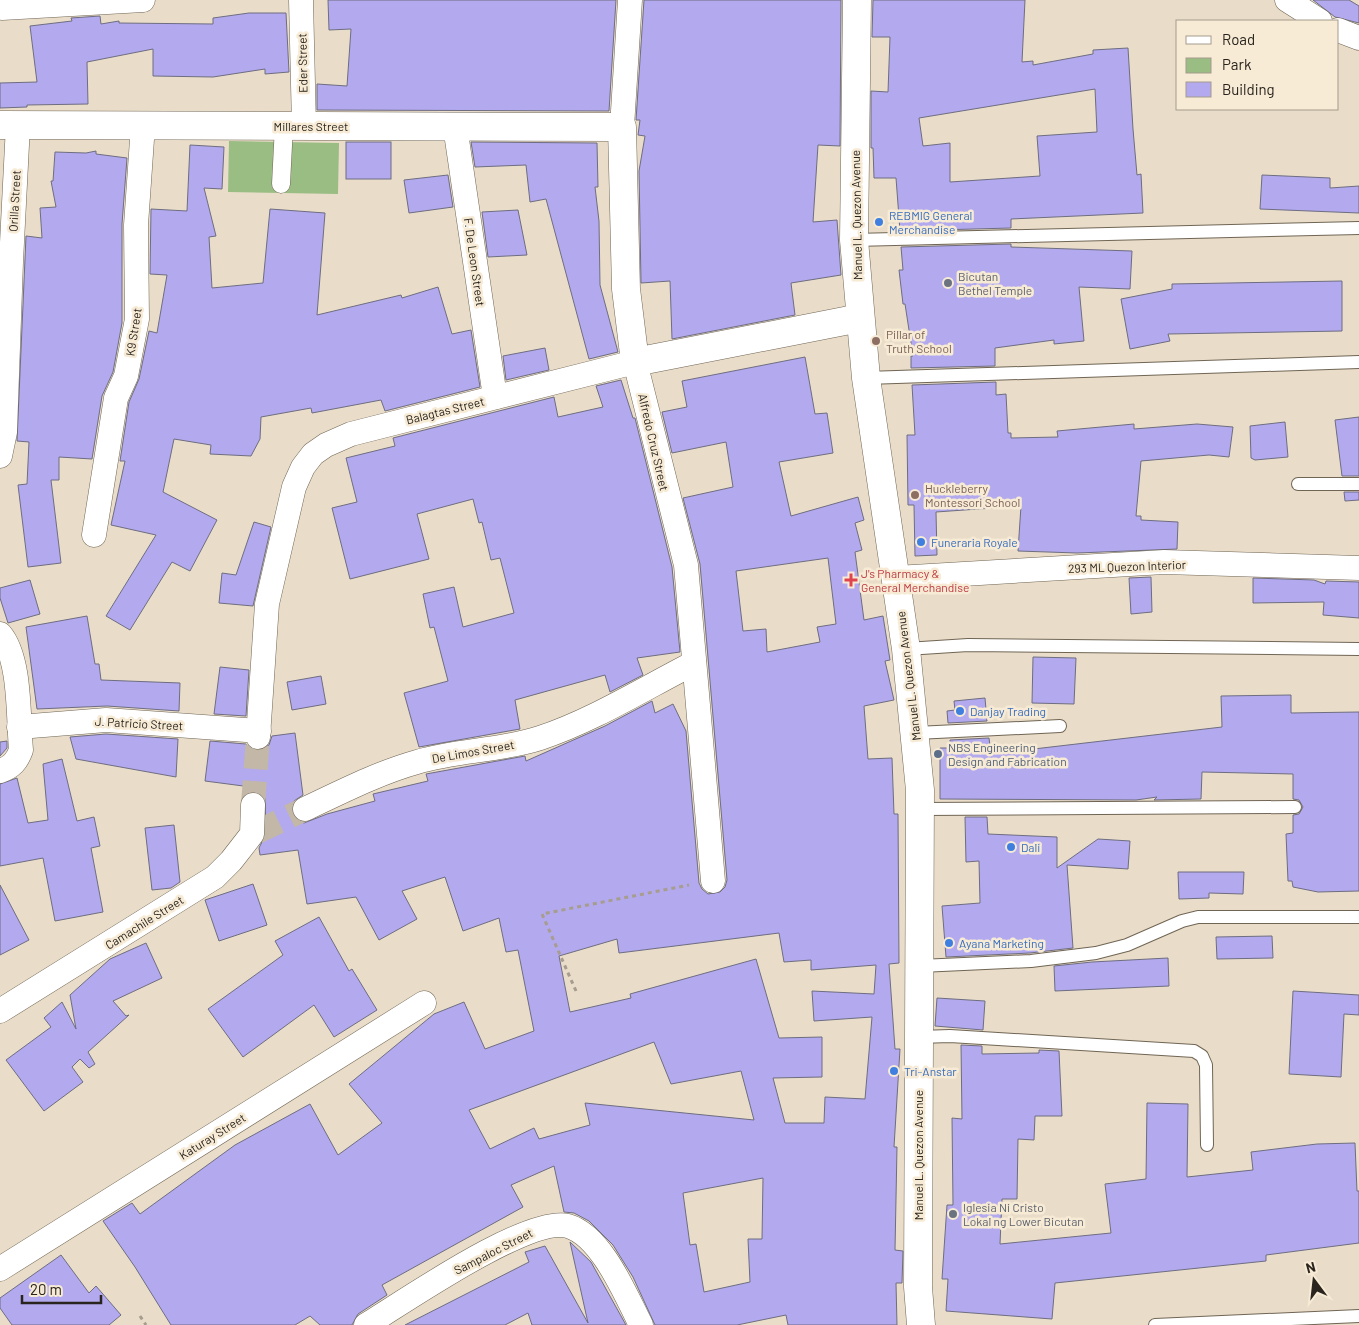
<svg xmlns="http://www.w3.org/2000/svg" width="1359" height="1325" font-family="Barlow,sans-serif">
<rect width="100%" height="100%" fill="#e9ddc9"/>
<path fill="#9abd84" d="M229 141 339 143 338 194 228 192Z"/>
<g fill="#b2a9ef" stroke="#6e6d80" fill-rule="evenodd">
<path d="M328 0H616L609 111 317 110V84L347 86 351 29 329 30Z"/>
<path d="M644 0H841L840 146 818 145 813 222 837 220 841 275 791 283 795 315 672 339 670 281 641 283 639 171 645 136 638 135 640 120H636Z"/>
<path d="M873 0H1025L1022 62 1033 61V65L1093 54V50L1128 48 1133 129 1137 175 1141 174 1143 213 1011 219V228L900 231 896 178H874L873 148H871V91L888 92 890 37H872ZM1095 89 1097 132 1037 136 1040 176 950 182V143L923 146 919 118Z"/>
<path d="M1313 0H1349L1359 6V23L1335 17Z"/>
<path d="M249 13H286L289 72 265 74V69L213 77 153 76V49L87 62 88 104 27 105V107L0 108V83L37 82 30 26 72 21 71 18 100 16 101 24 119 21V23L213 24V18Z"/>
<rect x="346" y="142" width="45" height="37"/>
<path d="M471 142 597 143 598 187H595L599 221 600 285 618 352 589 359 546 199 530 202 526 165 475 167Z"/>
<path d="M190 145 224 147 222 189 204 188 216 236 209 237 212 288 263 283 270 209 325 213 317 315 401 295 402 298 438 287 452 334 471 330 480 387 385 411 381 400 312 413 311 408 261 417 260 439 251 456 210 454 211 445 174 439 163 492 217 520 190 571 172 562 130 630 106 616 156 535 111 525 125 461H120L129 402 139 379 149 331 157 333 167 275 150 274 151 209 187 211Z"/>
<path d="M96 151V154L127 158 122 224V323L113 372 102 396 92 459 59 457V480H51L61 563 28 567 18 485 27 484 29 442 17 441 26 236 42 238 40 208 56 207 51 181H53L55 152 86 153Z"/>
<path d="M448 175 453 207 409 213 404 180Z"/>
<path d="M1262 175 1330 178V188L1359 186V213L1260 209Z"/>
<path d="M518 210 527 255 488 257 482 212Z"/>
<path d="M1011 244V247L1132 251 1130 289 1079 287 1084 341 1054 344V340L995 348V366L911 368V356H913L905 304H903L899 270H903L901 247Z"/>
<path d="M1342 281V331L1168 334 1170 341 1130 349 1121 299 1172 289V284Z"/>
<path d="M545 348 549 370 506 380 503 356Z"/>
<path d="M805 357 815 414 827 413 833 453 779 462 791 516 858 497 864 520 855 523 862 550 855 552 864 620 883 616 890 660 885 661 894 700 864 706 868 759 892 758 894 814H898L899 963 889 964 895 1049H900L894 1147H897L895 1250 903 1251 902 1283H896L897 1325H788L786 1315 737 1325H655L633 1277 613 1245 589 1221 574 1213 564 1212 554 1166 511 1185 523 1207 382 1285 387 1295 358 1314 352 1325H320L310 1316 295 1325H171L135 1267 103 1221 132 1203 140 1214 235 1145 310 1104 338 1155 382 1123 349 1084 434 1014 464 1002 485 1049 534 1031 518 950 506 952 499 918 463 931 445 877 402 891 417 919 379 940 356 897 307 904 298 850 260 855 259 848 266 834 265 798 260 793 252 792 251 787 205 781 210 741 246 744 251 749 258 751 269 745 272 736 295 733 303 795 294 801 291 808 297 820 304 823 327 814 375 801 373 794 428 781 426 774 525 756 526 761 605 726 652 701 655 713 673 704 686 731 699 883 702 889 708 894 720 892 725 887 727 880 700 564 683 498 733 487 726 442 672 453 662 412 687 407 682 381ZM828 558 836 624 817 627 820 642 767 652 766 629 743 631 736 571ZM779 933 784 962 811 960V970L876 965 874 994 812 991 814 1021 872 1017 865 1099 825 1097 824 1123H785L773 1078 822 1077V1037L779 1038 756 959 630 994 631 998 570 1012 559 956 617 939 619 953ZM654 1042 671 1084 741 1071 754 1120 585 1103 590 1125 539 1139 534 1128 490 1149 469 1110ZM763 1178 762 1239H748L750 1282 704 1292 696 1244 690 1245 683 1193Z"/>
<path d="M621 380 633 418H635L672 567 680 652 637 658 643 675 610 692 605 675 515 700 520 729 419 747 404 693 448 681 434 627 430 628 423 594 454 587 463 627 514 613 500 558 491 560 482 522 479 523 473 499 417 514 429 559 350 579 332 508 357 502 346 458 395 446 393 438 554 397 558 417 603 407 596 386Z"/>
<path d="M996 382V395L1006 394 1008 433H1011V438L1058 437 1057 431 1134 424V429L1197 424 1233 427 1229 457 1209 455 1141 461 1136 516H1141V520L1178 522 1177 549 1077 553 1018 551 1021 506 936 512 937 555 915 556 914 505H908L907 435H915L912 385Z"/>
<path d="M1359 417V476H1342L1335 420Z"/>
<path d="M1285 422 1288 457 1255 460 1251 458 1250 426Z"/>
<path d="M1344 492H1359V500L1345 501Z"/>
<path d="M254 522 271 527 253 606 219 603 222 573 236 575Z"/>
<path d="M1151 577 1152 612 1131 614 1129 578Z"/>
<path d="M1253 578 1314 580 1325 584 1326 581 1359 582V618L1323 615 1324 602 1253 603Z"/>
<path d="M30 580 40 614 8 623 0 598V588Z"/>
<path d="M87 616 95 664H99L101 680 180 683 179 711 107 706 37 709 26 627Z"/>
<path d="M1033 657 1076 658 1074 704 1032 703Z"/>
<path d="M220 667 249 670 246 716 214 714Z"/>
<path d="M321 676 326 704 292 710 287 682Z"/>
<path d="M1291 695V713L1359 712V891L1318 892 1293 887 1292 881H1288L1286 834 1293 833V815L1299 814 1303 807 1299 800 1293 799V774L1202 772 1201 799 1154 800 1157 797 1136 800 940 799V748H950V740L989 738 991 754 1222 727 1221 696Z"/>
<path d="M985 698 987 721 948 723 947 711 955 710 954 701Z"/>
<path d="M106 734 178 739 176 777 76 759 70 737Z"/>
<path d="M7 741V748L0 756V742Z"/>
<path d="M62 759 77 821 94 817 100 846 91 848 103 912 55 921 43 858 0 866V784L17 778 28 823 48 820 43 764Z"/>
<path d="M965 817H987L988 834 1057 837V868L1098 839 1130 841 1128 869 1067 865 1073 948 1030 953 946 957 942 906 980 903 979 861 966 862Z"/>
<path d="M174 825 180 882 171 888 152 890 145 828Z"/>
<path d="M1178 872H1244L1243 894 1209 893V898L1179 899Z"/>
<path d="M253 884 267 925 219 941 205 900Z"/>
<path d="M0 885 29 940 0 955Z"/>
<path d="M319 917 349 971 352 969 377 1010 334 1037 314 1005 243 1057 208 1009 283 955 275 941Z"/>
<path d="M1272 936 1273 958 1217 959 1216 937Z"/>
<path d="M146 943 162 978 113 1001 126 1016 129 1015 88 1052 95 1064 89 1068 80 1059 72 1067 83 1082 44 1111 6 1060 51 1027 44 1018 62 1002 76 1029 70 995 110 959Z"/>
<path d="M1168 958 1169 986 1055 991 1054 966 1092 962Z"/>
<path d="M1293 991 1359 995V1015L1344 1014 1341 1077 1289 1074Z"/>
<path d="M937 998 985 1001 983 1030 935 1026Z"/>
<path d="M961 1045 982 1046V1054L1039 1053V1050L1059 1051 1062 1116H1035L1034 1140 1018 1139 1017 1199H1002L1000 1244 1111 1233 1105 1184 1146 1179 1147 1103 1188 1104 1187 1177 1253 1170 1251 1152 1317 1144 1355 1143 1357 1191H1359V1243L1266 1255V1261L1055 1283 1052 1319 946 1311 948 1279H942L947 1205H953L952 1118 962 1119Z"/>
<path d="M570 1242 591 1262 626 1325H532L528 1313 505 1325H405L529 1262 525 1252 545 1246 588 1323Z"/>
<path d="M61 1255 89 1293 96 1286 121 1315 109 1325H12L0 1308V1298Z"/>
</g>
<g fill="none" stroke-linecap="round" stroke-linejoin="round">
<g stroke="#c3b8a7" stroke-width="24" stroke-dasharray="24 12" stroke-linecap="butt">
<path d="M253 805 258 737"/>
<path d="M257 832 305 809"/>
</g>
<defs>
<g id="service">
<path d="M854 240 1359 228"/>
<path d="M866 378 1359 362"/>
<path d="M1298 484H1359"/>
<path d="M906 649 968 645 1359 649"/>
<path d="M916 733 1060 726"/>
<path d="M920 809 1295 807"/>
<path d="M920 966 1031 961 1096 953 1127 945 1182 921 1198 917H1359"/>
<path d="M919 1037 950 1036 1194 1051 1202 1056 1206 1065 1207 1145"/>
<path d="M1155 1325 1359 1316"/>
</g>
<path id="pedestrian" d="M281 184 284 126"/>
<g id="minor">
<path d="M301 0 304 126"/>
<path d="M1287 0 1320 21"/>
<path d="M2 8 143 0"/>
<path d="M1338 30 1359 38"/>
<path d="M455 126 495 397"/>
<path d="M622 127 630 0"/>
<path d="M0 456 5 432 11 262 18 125"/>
<path d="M94 535 116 398 126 376 137 319 136 225 143 125"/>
<path d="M896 578 1164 562 1359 568"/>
<path d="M0 634C21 658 18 717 21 750 17 761 12 767 0 771"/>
<path d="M19 727 106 720 259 731"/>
<path d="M258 737 267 604 294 487 303 467 313 454 326 445 351 434 635 362 686 565 713 881"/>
<path d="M305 809C341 792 378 773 417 762 458 750 500 751 540 738 592 721 645 688 694 663"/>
<path d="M0 1011 215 877 231 861 252 834 253 805"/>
<path d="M0 1269 424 1003"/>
<path d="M366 1325C404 1302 529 1215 568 1226 602 1236 626 1296 641 1325"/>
</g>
<path id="tertiary" d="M0 125 622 127 626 289 635 362 860 318"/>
<path id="secondary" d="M857 0 854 240 866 378 906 649 920 790 918 1287 921 1325"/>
</defs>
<use href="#service" stroke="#706554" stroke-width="14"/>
<use href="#pedestrian" stroke="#706554" stroke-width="19"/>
<use href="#minor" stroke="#706554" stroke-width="25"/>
<use href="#tertiary" stroke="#706554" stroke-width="29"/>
<use href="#secondary" stroke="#706554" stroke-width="29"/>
<g stroke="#a79d8e" stroke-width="3" stroke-dasharray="4 4" stroke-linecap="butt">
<path d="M576 991 542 914 689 885"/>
<path d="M140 1316 146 1325"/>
</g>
<use href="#service" stroke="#fff" stroke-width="12"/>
<use href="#pedestrian" stroke="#fff" stroke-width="18"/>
<use href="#minor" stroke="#fff" stroke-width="24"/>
<use href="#tertiary" stroke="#fff" stroke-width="28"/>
<use href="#secondary" stroke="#fff" stroke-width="28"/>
</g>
<g fill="#3f7fe0" stroke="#f7ebd6" stroke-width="2">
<circle cx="879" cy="222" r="5"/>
<circle cx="921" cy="542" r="5"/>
<circle cx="960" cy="711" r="5"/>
<circle cx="1011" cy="847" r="5"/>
<circle cx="949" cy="943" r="5"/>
<circle cx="894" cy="1071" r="5"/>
</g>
<g fill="#6b7280" stroke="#f7ebd6" stroke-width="2">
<circle cx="948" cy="283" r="5"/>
<circle cx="953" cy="1214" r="5"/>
</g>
<g fill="#8d6e63" stroke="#f7ebd6" stroke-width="2">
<circle cx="876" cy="341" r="5"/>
<circle cx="915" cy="495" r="5"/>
</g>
<path fill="#e0444e" stroke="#f7ebd6" stroke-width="2" d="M848.5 572.5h5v5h5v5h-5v5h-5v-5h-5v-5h5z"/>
<circle fill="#5c6f8a" stroke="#f7ebd6" stroke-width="2" cx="938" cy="754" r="5"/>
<g text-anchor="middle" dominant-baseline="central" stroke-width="5" stroke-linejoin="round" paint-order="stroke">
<g font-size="12" fill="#29241d" stroke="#f7ebd6">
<text transform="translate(302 63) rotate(-91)">Eder Street</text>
<text x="311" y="126">Millares Street</text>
<text transform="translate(14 201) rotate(-87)">Orilla Street</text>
<text transform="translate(856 215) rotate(-91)">Manuel L. Quezon Avenue</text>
<text transform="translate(475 262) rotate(82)">F. De Leon Street</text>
<text transform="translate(133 332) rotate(-81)">K9 Street</text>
<text transform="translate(445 410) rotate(-14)">Balagtas Street</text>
<text transform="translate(654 442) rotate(77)">Alfredo Cruz Street</text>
<text transform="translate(1127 566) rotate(-2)">293 ML Quezon Interior</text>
<text transform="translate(908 676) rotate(-97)">Manuel L. Quezon Avenue</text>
<text transform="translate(139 723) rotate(3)">J. Patricio Street</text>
<text transform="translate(473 751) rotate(-10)">De Limos Street</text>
<text transform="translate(144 922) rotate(-32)">Camachile Street</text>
<text transform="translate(212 1136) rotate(-32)">Katuray Street</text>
<text transform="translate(918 1155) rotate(-90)">Manuel L. Quezon Avenue</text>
<text transform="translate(493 1251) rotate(-27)">Sampaloc Street</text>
</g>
<g font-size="12" fill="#366cbe" stroke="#f7ebd6" text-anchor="start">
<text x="889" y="215">REBMIG General<tspan x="889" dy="14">Merchandise</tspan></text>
<text x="931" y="542">Funeraria Royale</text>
<text x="970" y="711">Danjay Trading</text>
<text x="1021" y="847">Dali</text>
<text x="959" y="943">Ayana Marketing</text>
<text x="904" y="1071">Tri-Anstar</text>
</g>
<g font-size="12" fill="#5b616d" stroke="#f7ebd6" text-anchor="start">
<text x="958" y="276">Bicutan<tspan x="958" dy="14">Bethel Temple</tspan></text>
<text x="963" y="1207">Iglesia Ni Cristo<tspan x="963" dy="14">Lokal ng Lower Bicutan</tspan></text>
</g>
<g font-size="12" fill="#785e54" stroke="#f7ebd6" text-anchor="start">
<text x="886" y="334">Pillar of<tspan x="886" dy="14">Truth School</tspan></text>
<text x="925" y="488">Huckleberry<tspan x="925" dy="14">Montessori School</tspan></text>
</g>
<g font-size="12" fill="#be3a42" stroke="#f7ebd6" text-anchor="start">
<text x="861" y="573">J's Pharmacy &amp;<tspan x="861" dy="14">General Merchandise</tspan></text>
</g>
<g font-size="12" fill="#4e5e75" stroke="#f7ebd6" text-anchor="start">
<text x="948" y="747">NBS Engineering<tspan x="948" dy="14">Design and Fabrication</tspan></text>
</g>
</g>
<rect x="1176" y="20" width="162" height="90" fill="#f7ebd6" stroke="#a59b8c"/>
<rect x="1186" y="36" width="25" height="8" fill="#ffffff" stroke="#a59b8c"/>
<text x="1222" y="45" font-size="15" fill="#29241d">Road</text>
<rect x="1186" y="58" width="25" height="15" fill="#9abd84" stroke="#a59b8c"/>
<text x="1222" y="70" font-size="15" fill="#29241d">Park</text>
<rect x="1186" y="82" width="25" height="15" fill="#b2a9ef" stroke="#a59b8c"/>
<text x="1222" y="95" font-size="15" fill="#29241d">Building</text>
<g transform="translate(1314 1280) rotate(345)" stroke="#f7ebd6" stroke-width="4" paint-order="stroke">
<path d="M0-4L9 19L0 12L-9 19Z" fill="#29241d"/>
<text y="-8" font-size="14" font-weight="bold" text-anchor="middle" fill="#29241d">N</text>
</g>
<path d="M22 1295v8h79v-8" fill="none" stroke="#29241d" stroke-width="2.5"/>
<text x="30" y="1295" font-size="15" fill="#29241d" stroke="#f7ebd6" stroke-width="4" paint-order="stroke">20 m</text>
</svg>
